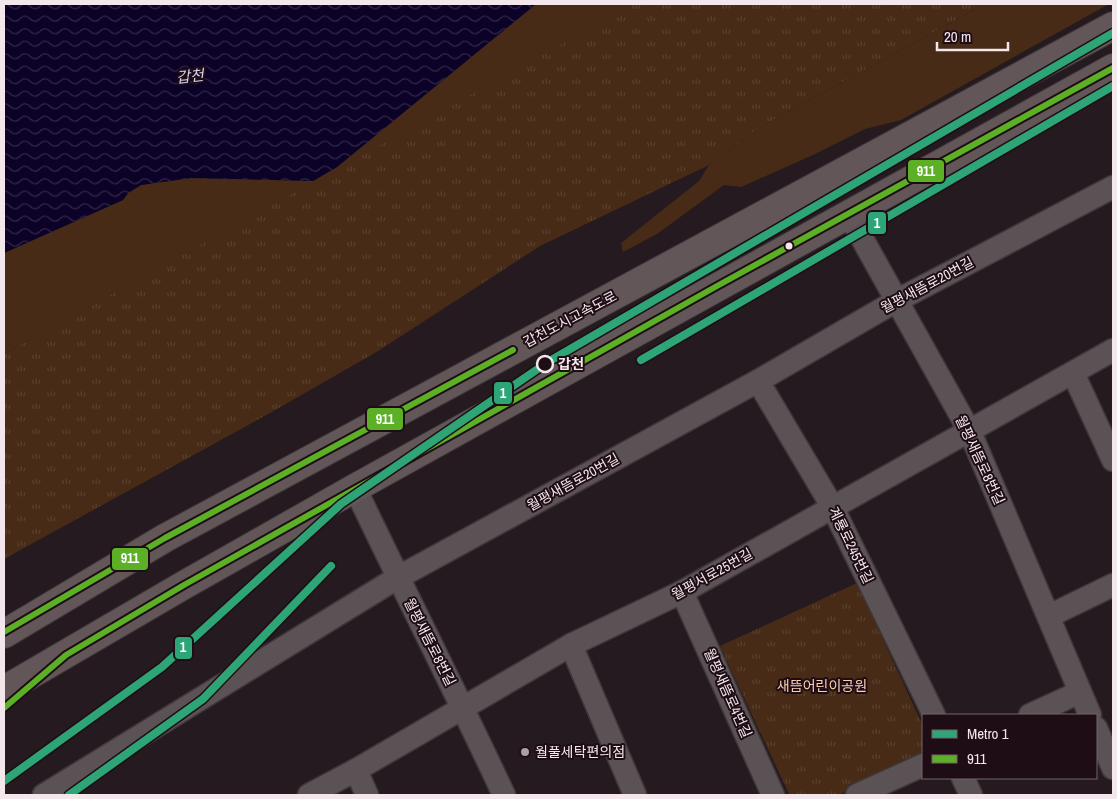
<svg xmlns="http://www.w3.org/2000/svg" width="1117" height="799" font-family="'Archivo Narrow','Noto Sans KR',sans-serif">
<defs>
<pattern id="park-tufts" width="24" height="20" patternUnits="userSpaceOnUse" patternTransform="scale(1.25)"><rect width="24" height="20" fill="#472b16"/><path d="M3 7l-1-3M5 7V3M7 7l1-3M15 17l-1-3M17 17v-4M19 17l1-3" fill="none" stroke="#59402d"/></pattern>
<pattern id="water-waves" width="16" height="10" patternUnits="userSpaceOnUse" patternTransform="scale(1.25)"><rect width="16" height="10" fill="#0c0228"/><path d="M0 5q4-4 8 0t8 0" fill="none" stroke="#302747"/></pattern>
</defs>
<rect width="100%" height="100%" fill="#241a1f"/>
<g fill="#472b16">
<path d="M536 4H637L4 354V253L123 200 128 193 141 185 191 178 313 181 337 167Z"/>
<path d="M985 4H1109L901 120 865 129 813 155 741 187 724 185 657 234 623 252 621 243 699 181 709 165 760 127Z"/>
</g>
<g fill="url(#park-tufts)">
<path d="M634 4H985L760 127 709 165 540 246 378 351 270 413 4 559V354Z"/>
<path d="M857 583 923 726V755L839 795H792L789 794 720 646Z"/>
</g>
<path fill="url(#water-waves)" d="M4 4H536L337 167 313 181 191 178 141 185 128 193 123 200 4 253Z"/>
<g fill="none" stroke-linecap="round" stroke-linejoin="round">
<defs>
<g id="minor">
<path d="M849 215 970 432 1090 715"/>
<path d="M1073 373 1113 460"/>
<path d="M758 381 832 506 934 715"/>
<path d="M355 488C404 591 456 692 504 795"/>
<path d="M682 592 773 795"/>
<path d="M1049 616 1113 585"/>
<path d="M571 645 635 795"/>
<path d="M1030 715 1080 692"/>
<path d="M1096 728 1113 768"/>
<path d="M356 770 367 795"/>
<path d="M963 778 971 795"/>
<path d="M44 795 397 578 758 381 896 301 1113 187"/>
<path d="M309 795 356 770 571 645 682 592 1113 350"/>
<path d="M857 795 923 765"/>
</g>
<g id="major">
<path d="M4 634 165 538 1113 26"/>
<path d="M4 690 184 585 355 488 1113 68"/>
</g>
</defs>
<use href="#minor" stroke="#3f373a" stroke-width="25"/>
<use href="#major" stroke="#3f373a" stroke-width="30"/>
<use href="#minor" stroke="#5b5256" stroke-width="22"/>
<use href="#major" stroke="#635658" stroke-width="28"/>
<defs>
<g id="bus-1">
<path d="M4 632 165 538 513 350"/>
<path d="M4 708 66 655 184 585 717 286 1113 68"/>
</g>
</defs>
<use href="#bus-1" stroke="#1e0d15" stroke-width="10"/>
<use href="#bus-1" stroke="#5bb025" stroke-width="6"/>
<defs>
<g id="metro-1">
<path d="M641 360 1113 86"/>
<path d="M4 781 162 667 341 504 548 362 1113 33"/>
<path d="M69 795 203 699 331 566"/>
</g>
</defs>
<use href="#metro-1" stroke="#1e0d15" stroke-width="11"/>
<use href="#metro-1" stroke="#2da577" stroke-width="8"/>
</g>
<circle fill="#f4e7ec" stroke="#1e0d15" stroke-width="2" cx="789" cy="246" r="4.5"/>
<circle fill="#1e0d15" stroke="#f4e7ec" stroke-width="2.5" cx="545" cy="364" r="8"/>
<circle fill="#ab9fa4" stroke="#1e0d15" stroke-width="2" cx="525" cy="752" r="5"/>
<g text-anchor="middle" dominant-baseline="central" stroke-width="4" stroke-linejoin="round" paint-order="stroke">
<g font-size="14" fill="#f4e7ec" stroke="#1e0d15">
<text transform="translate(927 285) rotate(-28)">월평새뜸로20번길</text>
<text transform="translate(570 319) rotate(-28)">갑천도시고속도로</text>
<text transform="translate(980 460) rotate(65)">월평새뜸로8번길</text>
<text transform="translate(573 482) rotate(-29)">월평새뜸로20번길</text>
<text transform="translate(851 545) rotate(64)">계룡로245번길</text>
<text transform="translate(712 574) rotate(-29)">월평서로25번길</text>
<text transform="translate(430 642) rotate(63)">월평새뜸로8번길</text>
<text transform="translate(728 693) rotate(66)">월평새뜸로4번길</text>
</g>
<g font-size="14" font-weight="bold" fill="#f4e7ec" stroke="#1e0d15" text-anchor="start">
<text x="558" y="364">갑천</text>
</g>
<g font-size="14" fill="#fdcfac" stroke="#1e0d15">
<text x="822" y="686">새뜸어린이공원</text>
</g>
<g font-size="14" fill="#f4e7ec" stroke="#1e0d15" text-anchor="start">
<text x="535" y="752">월풀세탁편의점</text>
</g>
<g font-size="15" font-style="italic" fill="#d6d6f7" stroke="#1e0d15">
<text transform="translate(190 76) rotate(-6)">갑천</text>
</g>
</g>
<g stroke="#1e0d15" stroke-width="2">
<rect x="907" y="159" width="38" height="24" rx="5" fill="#5bb025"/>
<rect x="867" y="211" width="20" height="24" rx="5" fill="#2da577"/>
<rect x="493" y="381" width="20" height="24" rx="5" fill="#2da577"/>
<rect x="366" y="407" width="38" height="24" rx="5" fill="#5bb025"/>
<rect x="111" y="547" width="38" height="24" rx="5" fill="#5bb025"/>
<rect x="174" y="636" width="19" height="24" rx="5" fill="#2da577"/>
</g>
<g font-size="14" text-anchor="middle" font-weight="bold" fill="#fff">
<text x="926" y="176">911</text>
<text x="877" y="228">1</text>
<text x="503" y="398">1</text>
<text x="385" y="424">911</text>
<text x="130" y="563">911</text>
<text x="183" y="652">1</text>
</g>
<rect width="1117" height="799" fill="none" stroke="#f4e7ec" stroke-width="10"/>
<rect x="922" y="714" width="175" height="65" fill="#1e0d15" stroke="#74646b"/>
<rect x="932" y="730" width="25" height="8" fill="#2da577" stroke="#74646b"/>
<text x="967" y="739" font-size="15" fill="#f4e7ec">Metro 1</text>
<rect x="932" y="755" width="25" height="8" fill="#5bb025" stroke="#74646b"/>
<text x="967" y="764" font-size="15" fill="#f4e7ec">911</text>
<path d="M937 42v8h71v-8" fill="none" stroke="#f4e7ec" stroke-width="2.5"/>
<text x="944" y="42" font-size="15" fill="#f4e7ec" stroke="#1e0d15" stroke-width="4" paint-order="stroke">20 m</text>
</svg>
